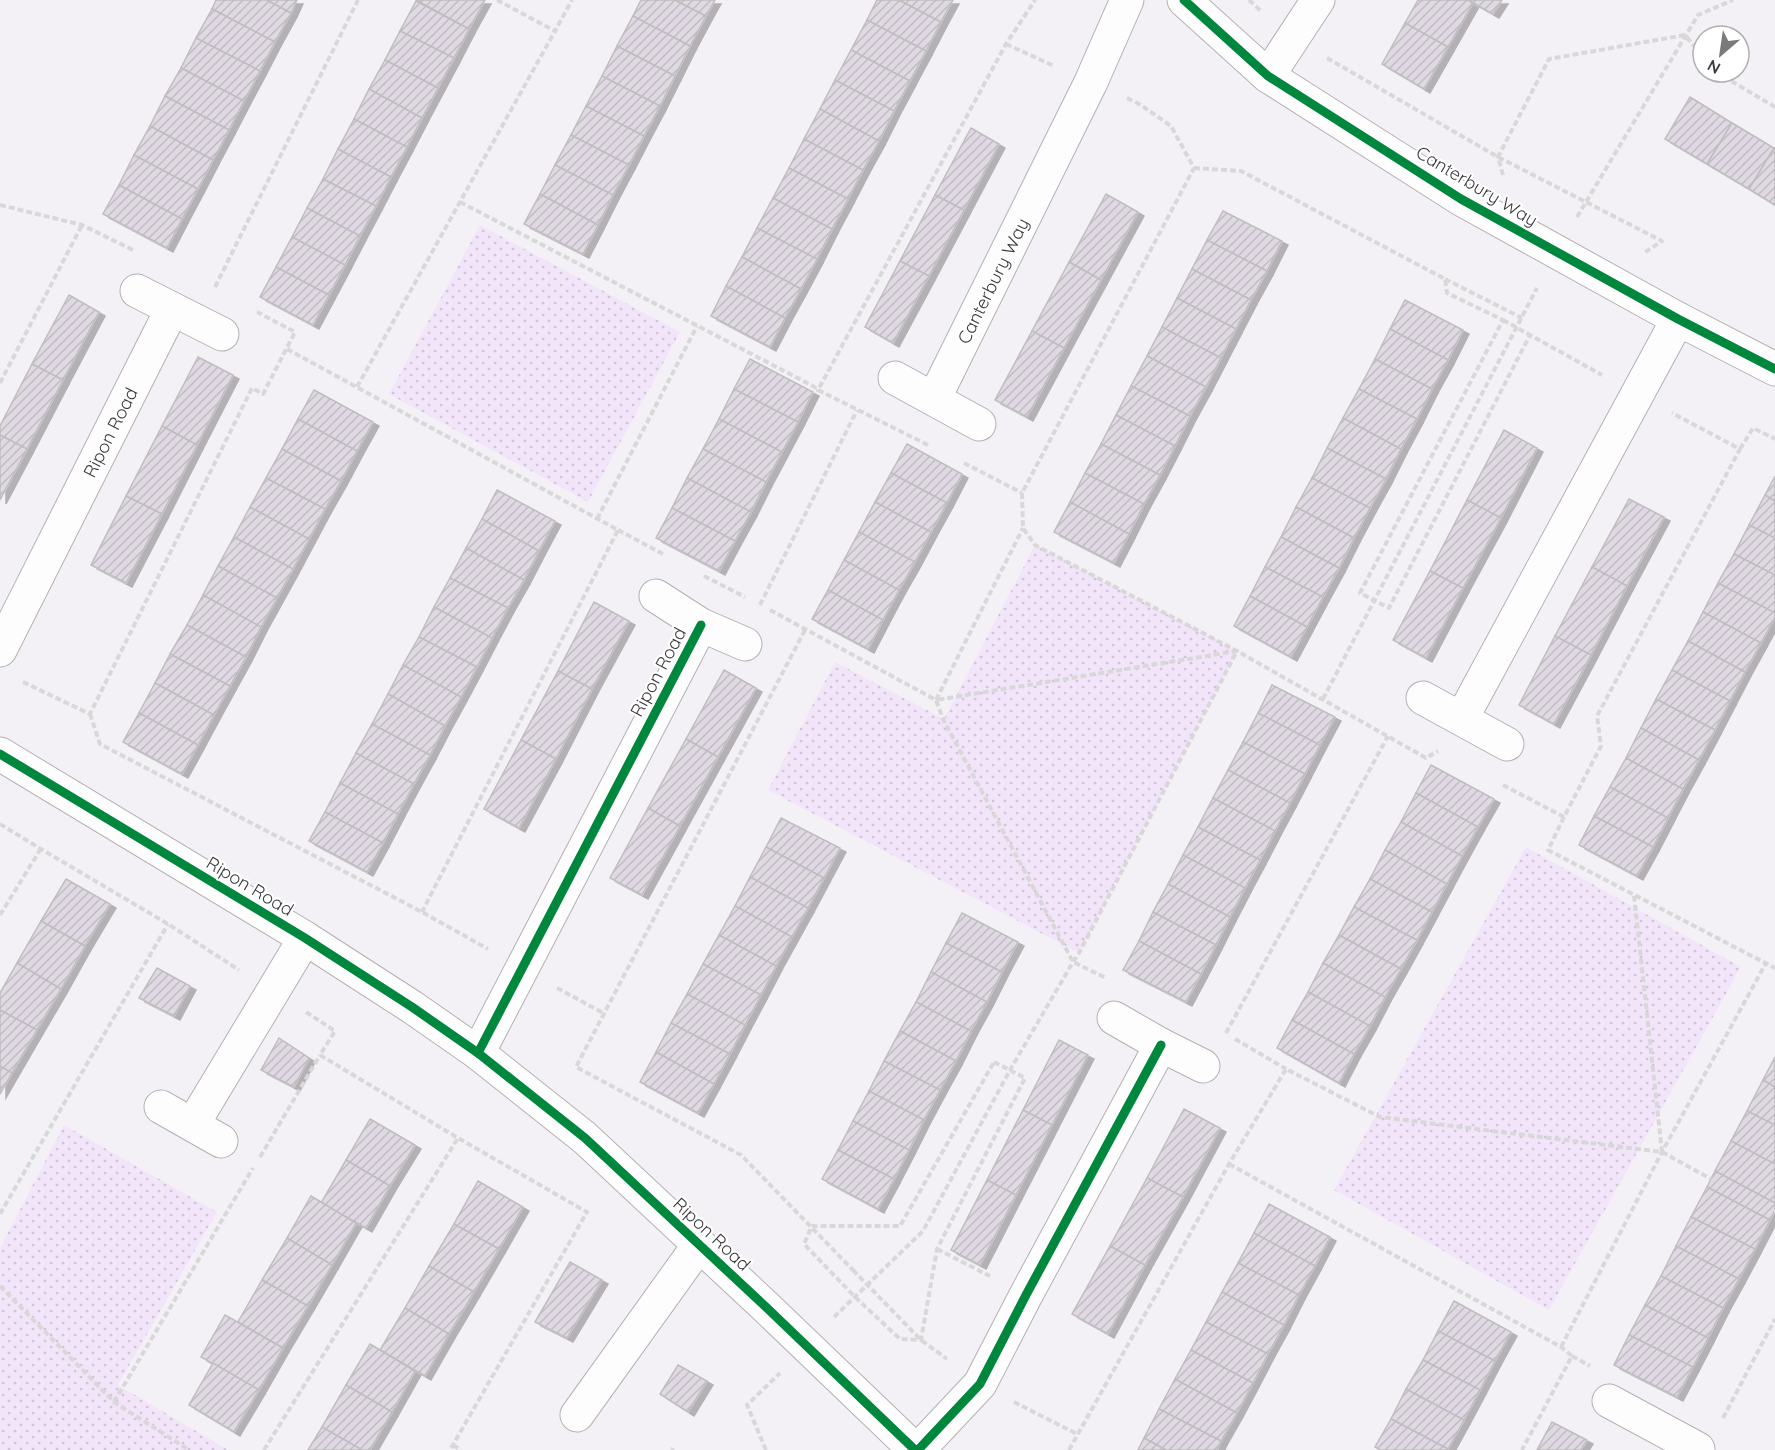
<svg xmlns="http://www.w3.org/2000/svg" width="1775" height="1450" font-family="Quicksand,sans-serif">
<defs>
<pattern id="grass-dots" width="8" height="8" patternUnits="userSpaceOnUse" patternTransform="scale(1.5)"><rect width="8" height="8" fill="#f2e5fa"/><path d="M2 2h.1M6 6h.1" fill="none" stroke="#d0c5d7" stroke-width="1.8" stroke-linecap="round"/></pattern>
<pattern id="building-hatch" width="6" height="6" patternUnits="userSpaceOnUse" patternTransform="scale(1.5)"><rect width="6" height="6" fill="#e0d9e3"/><path d="M-1 1l2-2M0 6l6-6M5 7l2-2" fill="none" stroke="#c1bbc4"/></pattern>
<filter id="shadow"><feDropShadow dx="6" dy="4" stdDeviation="0" flood-color="#0004"/></filter>
</defs>
<rect width="100%" height="100%" fill="#f4f1f6"/>
<g fill="url(#grass-dots)">
<path d="M480 225 680 332 588 502 389 394Z"/>
<path d="M1035 545 1237 651 1079 953 768 790 835 662 944 719Z"/>
<path d="M1526 847 1741 967 1549 1310 1334 1190Z"/>
<path d="M64 1125 217 1212 118 1385 228 1450H0V1248Z"/>
</g>
<g fill="url(#building-hatch)" stroke="#bfbdc0" stroke-width="1.5" filter="url(#shadow)">
<path d="M216 0H267L291 13 275 42 212 9Z"/>
<path d="M267 0H297L291 13Z"/>
<path d="M416 0H485L469 29Z"/>
<path d="M641 0H675L706 16 690 46 633 16Z"/>
<path d="M675 0H715L706 16Z"/>
<path d="M877 0H899L941 22 926 51 867 20Z"/>
<path d="M899 0H953L941 22Z"/>
<path d="M1418 0H1468L1473 3 1448 47 1405 23Z"/>
<path d="M1468 0H1502L1493 14Z"/>
<path d="M416 1 469 29 454 58 400 31Z"/>
<path d="M212 9 275 42 260 71 196 38Z"/>
<path d="M633 16 690 46 675 76 617 46Z"/>
<path d="M867 20 926 51 910 81 851 50Z"/>
<path d="M1405 23 1448 47 1424 89 1382 64Z"/>
<path d="M400 31 454 58 438 88 385 60Z"/>
<path d="M196 38 260 71 244 101 181 68Z"/>
<path d="M617 46 675 76 660 106 602 76Z"/>
<path d="M851 50 910 81 894 111 835 80Z"/>
<path d="M385 60 438 88 422 118 369 89Z"/>
<path d="M181 68 244 101 229 130 165 96Z"/>
<path d="M602 76 660 106 644 136 586 106Z"/>
<path d="M835 80 894 111 879 141 820 109Z"/>
<path d="M369 89 422 118 407 147 354 119Z"/>
<path d="M165 96 229 130 213 160 150 126Z"/>
<path d="M1690 97 1732 123 1707 164 1665 139Z"/>
<path d="M586 106 644 136 629 165 571 135Z"/>
<path d="M820 109 879 141 863 170 804 139Z"/>
<path d="M354 119 407 147 391 177 338 149Z"/>
<path d="M1732 123 1774 148 1749 189 1707 164Z"/>
<path d="M150 126 213 160 198 189 134 155Z"/>
<path d="M971 128 999 144 964 210 935 195Z"/>
<path d="M571 135 629 165 613 195 555 165Z"/>
<path d="M804 139 863 170 848 199 789 168Z"/>
<path d="M1774 148H1775V205L1749 189Z"/>
<path d="M338 149 391 177 376 206 323 179Z"/>
<path d="M134 155 198 189 182 219 119 185Z"/>
<path d="M555 165 613 195 598 225 540 194Z"/>
<path d="M789 168 848 199 832 229 773 198Z"/>
<path d="M323 179 376 206 360 236 307 208Z"/>
<path d="M119 185 182 219 167 248 103 214Z"/>
<path d="M540 194 598 225 583 254 524 224Z"/>
<path d="M1106 194 1138 212 1101 280 1069 262Z"/>
<path d="M935 195 964 210 929 276 900 261Z"/>
<path d="M773 198 832 229 817 259 757 228Z"/>
<path d="M307 208 360 236 345 265 292 237Z"/>
<path d="M1223 211 1282 241 1267 271 1207 240Z"/>
<path d="M757 228 817 259 801 289 742 257Z"/>
<path d="M292 237 345 265 329 295 276 267Z"/>
<path d="M1207 240 1267 271 1251 300 1192 269Z"/>
<path d="M742 257 801 289 785 318 726 286Z"/>
<path d="M900 261 929 276 893 343 865 327Z"/>
<path d="M1069 262 1101 280 1064 348 1032 331Z"/>
<path d="M276 267 329 295 313 325 260 297Z"/>
<path d="M1192 269 1251 300 1236 329 1177 298Z"/>
<path d="M726 286 785 318 770 347 711 316Z"/>
<path d="M69 295 99 312 63 380 32 364Z"/>
<path d="M1177 298 1236 329 1221 358 1162 327Z"/>
<path d="M1405 300 1463 330 1448 360 1390 329Z"/>
<path d="M1162 327 1221 358 1206 387 1147 356Z"/>
<path d="M1390 329 1448 360 1432 389 1375 359Z"/>
<path d="M1032 331 1064 348 1027 417 995 400Z"/>
<path d="M1147 356 1206 387 1190 416 1131 386Z"/>
<path d="M198 357 233 375 197 445 162 426Z"/>
<path d="M750 359 813 392 798 422 734 389Z"/>
<path d="M1375 359 1432 389 1417 419 1359 389Z"/>
<path d="M32 364 63 380 27 449 0 435V426Z"/>
<path d="M1131 386 1190 416 1175 446 1116 415Z"/>
<path d="M734 389 798 422 782 452 719 419Z"/>
<path d="M1359 389 1417 419 1401 449 1343 418Z"/>
<path d="M314 390 373 422 357 451 298 419Z"/>
<path d="M1116 415 1175 446 1160 475 1101 444Z"/>
<path d="M1343 418 1401 449 1386 479 1327 448Z"/>
<path d="M298 419 357 451 341 481 282 449Z"/>
<path d="M719 419 782 452 766 482 703 449Z"/>
<path d="M162 426 197 445 162 514 126 496Z"/>
<path d="M1504 430 1537 448 1501 518 1467 500Z"/>
<path d="M0 435 27 449 0 500Z"/>
<path d="M907 444 962 474 947 503 891 473Z"/>
<path d="M1101 444 1160 475 1144 504 1085 473Z"/>
<path d="M1327 448 1386 479 1370 508 1312 478Z"/>
<path d="M282 449 341 481 325 509 266 478Z"/>
<path d="M703 449 766 482 751 512 687 478Z"/>
<path d="M891 473 947 503 931 532 875 502Z"/>
<path d="M1085 473 1144 504 1129 534 1070 502Z"/>
<path d="M1775 476V501L1765 495Z"/>
<path d="M266 478 325 509 309 539 250 507Z"/>
<path d="M687 478 751 512 735 541 672 508Z"/>
<path d="M1312 478 1370 508 1354 538 1296 507Z"/>
<path d="M497 490 555 521 539 551 482 519Z"/>
<path d="M1765 495 1775 501V538L1749 525Z"/>
<path d="M126 496 162 514 126 583 91 565Z"/>
<path d="M1629 499 1664 517 1627 586 1592 567Z"/>
<path d="M1467 500 1501 518 1463 588 1430 571Z"/>
<path d="M875 502 931 532 915 562 859 532Z"/>
<path d="M1070 502 1129 534 1114 563 1054 532Z"/>
<path d="M250 507 309 539 293 569 234 537Z"/>
<path d="M1296 507 1354 538 1339 568 1281 537Z"/>
<path d="M672 508 735 541 719 571 656 538Z"/>
<path d="M482 519 539 551 524 580 466 548Z"/>
<path d="M1749 525 1775 538V575L1734 554Z"/>
<path d="M859 532 915 562 899 590 844 560Z"/>
<path d="M234 537 293 569 277 598 218 566Z"/>
<path d="M1281 537 1339 568 1323 597 1265 567Z"/>
<path d="M466 548 524 580 508 608 450 578Z"/>
<path d="M1734 554 1775 575V613L1718 583Z"/>
<path d="M844 560 899 590 883 620 828 590Z"/>
<path d="M218 566 277 598 261 627 203 595Z"/>
<path d="M1265 567 1323 597 1307 627 1250 596Z"/>
<path d="M1592 567 1627 586 1591 655 1555 636Z"/>
<path d="M1430 571 1463 588 1426 658 1393 640Z"/>
<path d="M450 578 508 608 492 638 434 607Z"/>
<path d="M1718 583 1775 613V617L1761 643 1703 612Z"/>
<path d="M828 590 883 620 868 649 812 619Z"/>
<path d="M203 595 261 627 246 657 187 625Z"/>
<path d="M1250 596 1307 627 1291 657 1234 626Z"/>
<path d="M594 602 629 621 592 689 558 671Z"/>
<path d="M434 607 492 638 477 667 419 637Z"/>
<path d="M1703 612 1761 643 1745 672 1688 641Z"/>
<path d="M187 625 246 657 230 686 170 654Z"/>
<path d="M1555 636 1591 655 1554 724 1519 705Z"/>
<path d="M419 637 477 667 461 697 403 665Z"/>
<path d="M1688 641 1745 672 1730 701 1672 670Z"/>
<path d="M170 654 230 686 214 715 155 683Z"/>
<path d="M403 665 461 697 445 726 388 694Z"/>
<path d="M724 670 756 688 718 757 686 739Z"/>
<path d="M1672 670 1730 701 1715 730 1656 699Z"/>
<path d="M558 671 592 689 556 759 521 740Z"/>
<path d="M155 683 214 715 198 745 139 713Z"/>
<path d="M1272 685 1335 717 1320 745 1258 713Z"/>
<path d="M388 694 445 726 430 755 372 724Z"/>
<path d="M1656 699 1715 730 1699 760 1641 728Z"/>
<path d="M139 713 198 745 182 774 123 742Z"/>
<path d="M1258 713 1320 745 1305 774 1243 742Z"/>
<path d="M372 724 430 755 414 784 356 753Z"/>
<path d="M1641 728 1699 760 1683 789 1626 758Z"/>
<path d="M686 739 718 757 680 826 648 808Z"/>
<path d="M521 740 556 759 519 828 484 809Z"/>
<path d="M1243 742 1305 774 1290 803 1228 770Z"/>
<path d="M356 753 414 784 398 814 340 783Z"/>
<path d="M1626 758 1683 789 1668 818 1610 787Z"/>
<path d="M1431 765 1494 799 1478 827 1416 793Z"/>
<path d="M1228 770 1290 803 1275 831 1213 798Z"/>
<path d="M340 783 398 814 383 843 325 812Z"/>
<path d="M1610 787 1668 818 1653 847 1594 816Z"/>
<path d="M1416 793 1478 827 1462 856 1401 822Z"/>
<path d="M1213 798 1275 831 1260 860 1198 827Z"/>
<path d="M648 808 680 826 642 895 610 878Z"/>
<path d="M325 812 383 843 367 872 309 841Z"/>
<path d="M1594 816 1653 847 1637 876 1579 845Z"/>
<path d="M781 818 840 848 824 878 766 847Z"/>
<path d="M1401 822 1462 856 1447 884 1385 850Z"/>
<path d="M1198 827 1260 860 1245 888 1183 855Z"/>
<path d="M766 847 824 878 808 908 750 877Z"/>
<path d="M1385 850 1447 884 1432 912 1370 879Z"/>
<path d="M1183 855 1245 888 1230 917 1168 884Z"/>
<path d="M750 877 808 908 792 937 735 906Z"/>
<path d="M66 879 110 904 85 946 41 921Z"/>
<path d="M1370 879 1432 912 1417 940 1354 907Z"/>
<path d="M1168 884 1230 917 1216 945 1153 912Z"/>
<path d="M735 906 792 937 776 966 719 935Z"/>
<path d="M1354 907 1417 940 1401 969 1339 935Z"/>
<path d="M1153 912 1216 945 1201 974 1139 941Z"/>
<path d="M962 913 1018 942 1002 972 946 943Z"/>
<path d="M41 921 85 946 61 989 17 963Z"/>
<path d="M719 935 776 966 761 995 703 964Z"/>
<path d="M1339 935 1401 969 1385 997 1323 963Z"/>
<path d="M1139 941 1201 974 1186 1002 1123 970Z"/>
<path d="M946 943 1002 972 987 1002 931 972Z"/>
<path d="M17 963 61 989 37 1030 0 1010V993Z"/>
<path d="M1323 963 1385 997 1370 1026 1308 992Z"/>
<path d="M703 964 761 995 745 1025 687 994Z"/>
<path d="M157 968 190 986 174 1016 139 998Z"/>
<path d="M931 972 987 1002 971 1031 916 1002Z"/>
<path d="M1308 992 1370 1026 1354 1054 1292 1020Z"/>
<path d="M687 994 745 1025 730 1054 671 1023Z"/>
<path d="M916 1002 971 1031 956 1061 900 1031Z"/>
<path d="M0 1010 37 1030 12 1073 0 1066Z"/>
<path d="M1292 1020 1354 1054 1339 1083 1277 1048Z"/>
<path d="M671 1023 730 1054 714 1084 656 1052Z"/>
<path d="M900 1031 956 1061 940 1090 884 1061Z"/>
<path d="M279 1038 309 1058 294 1087 261 1070Z"/>
<path d="M1059 1040 1088 1055 1052 1125 1023 1110Z"/>
<path d="M656 1052 714 1084 698 1113 640 1082Z"/>
<path d="M1775 1057V1087L1763 1080Z"/>
<path d="M884 1061 940 1090 924 1120 869 1091Z"/>
<path d="M0 1066 12 1073 0 1094Z"/>
<path d="M1763 1080 1775 1087V1125L1747 1111Z"/>
<path d="M869 1091 924 1120 909 1150 853 1121Z"/>
<path d="M1184 1109 1220 1128 1183 1197 1147 1178Z"/>
<path d="M1023 1110 1052 1125 1016 1195 987 1180Z"/>
<path d="M1747 1111 1775 1125V1164L1731 1141Z"/>
<path d="M370 1119 415 1145 390 1186 346 1160Z"/>
<path d="M853 1121 909 1150 894 1179 838 1150Z"/>
<path d="M1731 1141 1775 1164V1203L1715 1171Z"/>
<path d="M838 1150 894 1179 878 1209 822 1179Z"/>
<path d="M346 1160 390 1186 366 1228 321 1203Z"/>
<path d="M1715 1171 1775 1203V1210L1770 1220 1707 1187Z"/>
<path d="M1147 1178 1183 1197 1145 1265 1110 1246Z"/>
<path d="M987 1180 1016 1195 980 1265 951 1250Z"/>
<path d="M478 1181 523 1207 499 1249 454 1224Z"/>
<path d="M1707 1187 1770 1220 1755 1249 1691 1217Z"/>
<path d="M311 1196 356 1223 332 1265 287 1238Z"/>
<path d="M1269 1204 1330 1237 1315 1266 1254 1233Z"/>
<path d="M1691 1217 1755 1249 1739 1279 1676 1246Z"/>
<path d="M454 1224 499 1249 474 1292 429 1266Z"/>
<path d="M1254 1233 1315 1266 1299 1295 1238 1263Z"/>
<path d="M287 1238 332 1265 308 1306 262 1280Z"/>
<path d="M1110 1246 1145 1265 1108 1334 1072 1314Z"/>
<path d="M1676 1246 1739 1279 1723 1308 1661 1276Z"/>
<path d="M570 1262 602 1280 567 1338 535 1322Z"/>
<path d="M1238 1263 1299 1295 1284 1325 1222 1292Z"/>
<path d="M429 1266 474 1292 449 1334 405 1308Z"/>
<path d="M1661 1276 1723 1308 1708 1338 1645 1305Z"/>
<path d="M262 1280 308 1306 283 1348 238 1322Z"/>
<path d="M1222 1292 1284 1325 1268 1354 1206 1322Z"/>
<path d="M1454 1301 1511 1332 1495 1361 1438 1331Z"/>
<path d="M1645 1305 1708 1338 1693 1367 1629 1335Z"/>
<path d="M405 1308 449 1334 425 1376 380 1350Z"/>
<path d="M225 1315 283 1348 259 1390 201 1357Z"/>
<path d="M1206 1322 1268 1354 1253 1383 1191 1350Z"/>
<path d="M1438 1331 1495 1361 1480 1390 1423 1360Z"/>
<path d="M1629 1335 1693 1367 1677 1397 1614 1365Z"/>
<path d="M370 1344 415 1371 392 1412 346 1385Z"/>
<path d="M1191 1350 1253 1383 1237 1413 1175 1379Z"/>
<path d="M1423 1360 1480 1390 1464 1420 1406 1389Z"/>
<path d="M213 1363 259 1390 234 1432 189 1405Z"/>
<path d="M678 1365 707 1381 688 1412 660 1394Z"/>
<path d="M1175 1379 1237 1413 1221 1441 1159 1409Z"/>
<path d="M346 1385 392 1412 370 1450H362L322 1427Z"/>
<path d="M1406 1389 1464 1420 1448 1449 1391 1419Z"/>
<path d="M1159 1409 1221 1441 1217 1450H1166L1144 1438Z"/>
<path d="M1391 1419 1448 1449V1450H1380L1375 1447Z"/>
<path d="M1552 1422 1587 1440 1581 1450H1537Z"/>
<path d="M322 1427 362 1450H308Z"/>
<path d="M1144 1438 1166 1450H1138Z"/>
</g>
<g fill="none" stroke-linecap="round" stroke-linejoin="round">
<defs>
<g id="minor">
<path d="M1184 0 1268 76 1461 199 1678 319 1775 369"/>
<path d="M1268 76 1318 0"/>
<path d="M137 291 222 334"/>
<path d="M895 378 979 424"/>
<path id="s1" d="M934 399 1091 82 1127 0"/>
<path d="M656 596 701 625 745 644"/>
<path id="s2" d="M0 650 172 309"/>
<path d="M1423 698 1507 744"/>
<path d="M1462 718 1678 319"/>
<path d="M0 754 305 938 412 1007 478 1053 585 1138 767 1308 915 1450"/>
<path d="M1114 1018 1161 1045 1203 1066"/>
<path d="M478 1053 701 625"/>
<path d="M161 1107 221 1141"/>
<path d="M193 1124 305 938"/>
<path d="M1609 1401 1698 1449"/>
<path d="M577 1415 699 1245"/>
<path d="M918 1450 980 1384 1026 1295 1161 1045"/>
</g>
</defs>
<use href="#minor" stroke="#b3b1b5" stroke-width="35"/>
<g stroke="#d9d8d9" stroke-width="4" stroke-dasharray="6 3" stroke-linecap="butt">
<path d="M497 0 555 31 572 0"/>
<path d="M1249 0 1262 12"/>
<path d="M1006 44 1054 66"/>
<path d="M1327 58 1498 157 1662 241 1644 253"/>
<path d="M1716 72 1775 107"/>
<path d="M1127 98 1141 105 1171 126 1194 168 1022 493 1023 528 1035 545 1237 651 1426 758 1438 751"/>
<path d="M1194 168 1241 171 1445 279 1447 293 1503 320 1360 593 1389 608 1530 335 1602 375"/>
<path d="M1503 175 1498 157 1549 59 1685 35 1703 57"/>
<path d="M460 202 813 386 818 390"/>
<path d="M0 205 82 225 135 251"/>
<path d="M1577 217 1698 15 1733 0"/>
<path d="M1445 279 1522 318"/>
<path d="M215 287 358 0"/>
<path d="M287 349 618 530 422 912"/>
<path d="M0 383 82 225"/>
<path d="M357 387 555 31"/>
<path d="M928 445 818 390 1006 44 1035 0"/>
<path d="M1740 449 1753 428 1775 439"/>
<path d="M964 463 1022 493"/>
<path d="M597 519 697 326"/>
<path d="M618 530 665 555"/>
<path d="M704 576 745 597"/>
<path d="M760 605 857 410"/>
<path d="M770 610 936 700 1023 528"/>
<path d="M805 630 576 1067 741 1155 853 1270"/>
<path d="M23 682 90 714 252 388 263 394 295 332 257 312"/>
<path d="M1323 699 1537 288"/>
<path d="M90 714 100 744 422 912 488 949"/>
<path d="M1503 785 1564 817 1601 746 1597 716 1740 449 1672 413"/>
<path d="M1564 817 1548 850 1775 968"/>
<path d="M0 824 41 849 168 924 239 970"/>
<path d="M0 915 40 850"/>
<path d="M557 988 605 1014"/>
<path d="M306 1012 335 1031 320 1055 458 1138 587 1212 450 1450"/>
<path d="M1226 1033 1388 736"/>
<path d="M1235 1039 1286 1069"/>
<path d="M994 1062 1025 1078 937 1249 921 1340 900 1339 855 1297 804 1244 812 1226H900Z"/>
<path d="M1662 1152 1711 1179"/>
<path d="M260 1157 320 1055"/>
<path d="M1229 1164 1561 1347 1572 1356 1522 1450"/>
<path d="M1774 1212H1775"/>
<path d="M0 1214 168 924"/>
<path d="M937 1249 990 1276"/>
<path d="M0 1286 114 1402 189 1450"/>
<path d="M884 1302 921 1340 947 1359"/>
<path d="M834 1317 923 1231 1010 1070 1073 962 1079 953 1237 651 936 700 943 719 1073 962 1106 978"/>
<path d="M1561 1347 1662 1152 1766 963"/>
<path d="M1572 1356 1590 1366"/>
<path d="M114 1402 253 1168"/>
<path d="M1014 1402 1077 1434"/>
<path d="M1723 1418 1775 1319"/>
<path d="M453 1445 461 1450"/>
<path d="M264 1450 458 1138"/>
<path d="M672 1450 673 1448"/>
<path d="M766 1450 747 1405 780 1373"/>
<path d="M1069 1450 1229 1164 1286 1069 1380 1117 1662 1152 1634 895"/>
</g>
<use href="#minor" stroke="#fdfdfe" stroke-width="33"/>
<g stroke="#d9d8d9" stroke-width="4" stroke-dasharray="6 3" stroke-linecap="butt">
<path d="M1503 320 1530 335"/>
<path d="M853 1270 884 1302"/>
</g>
<defs>
<g id="cycleway">
<path d="M1184 0 1268 76 1461 199 1678 319 1775 369"/>
<path d="M0 754 305 938 412 1007 478 1053 585 1138 767 1308 915 1450"/>
<path d="M478 1053 701 625"/>
<path d="M918 1450 980 1384 1026 1295 1161 1045"/>
</g>
</defs>
<use href="#cycleway" stroke="#fff" stroke-width="13"/>
<use href="#cycleway" stroke="#00873e" stroke-width="9"/>
</g>
<g text-anchor="middle" dominant-baseline="central" stroke-width="4.5" stroke-linejoin="round" paint-order="stroke">
<g font-size="18" fill="#3b393c" stroke="#fff">
<text transform="translate(1477 186) rotate(31)">Canterbury Way</text>
<text stroke="none"><textPath href="#s1" startOffset="132">Canterbury Way</textPath></text>
<text stroke="none"><textPath href="#s2" startOffset="244">Ripon Road</textPath></text>
<text transform="translate(658 672) rotate(-62)">Ripon Road</text>
<text transform="translate(250 886) rotate(31)">Ripon Road</text>
<text transform="translate(712 1234) rotate(43)">Ripon Road</text>
</g>
</g>
<g transform="translate(1721 54) rotate(209)"><circle r="28" fill="#ffffff" stroke="#b1b0b1" stroke-width="1.5"/>
<path d="M0-4.5L10 22L0 15L-10 22Z" fill="#7c797d"/>
<text y="-9" font-size="16" font-weight="bold" text-anchor="middle" fill="#3b393c">N</text>
</g>
</svg>
